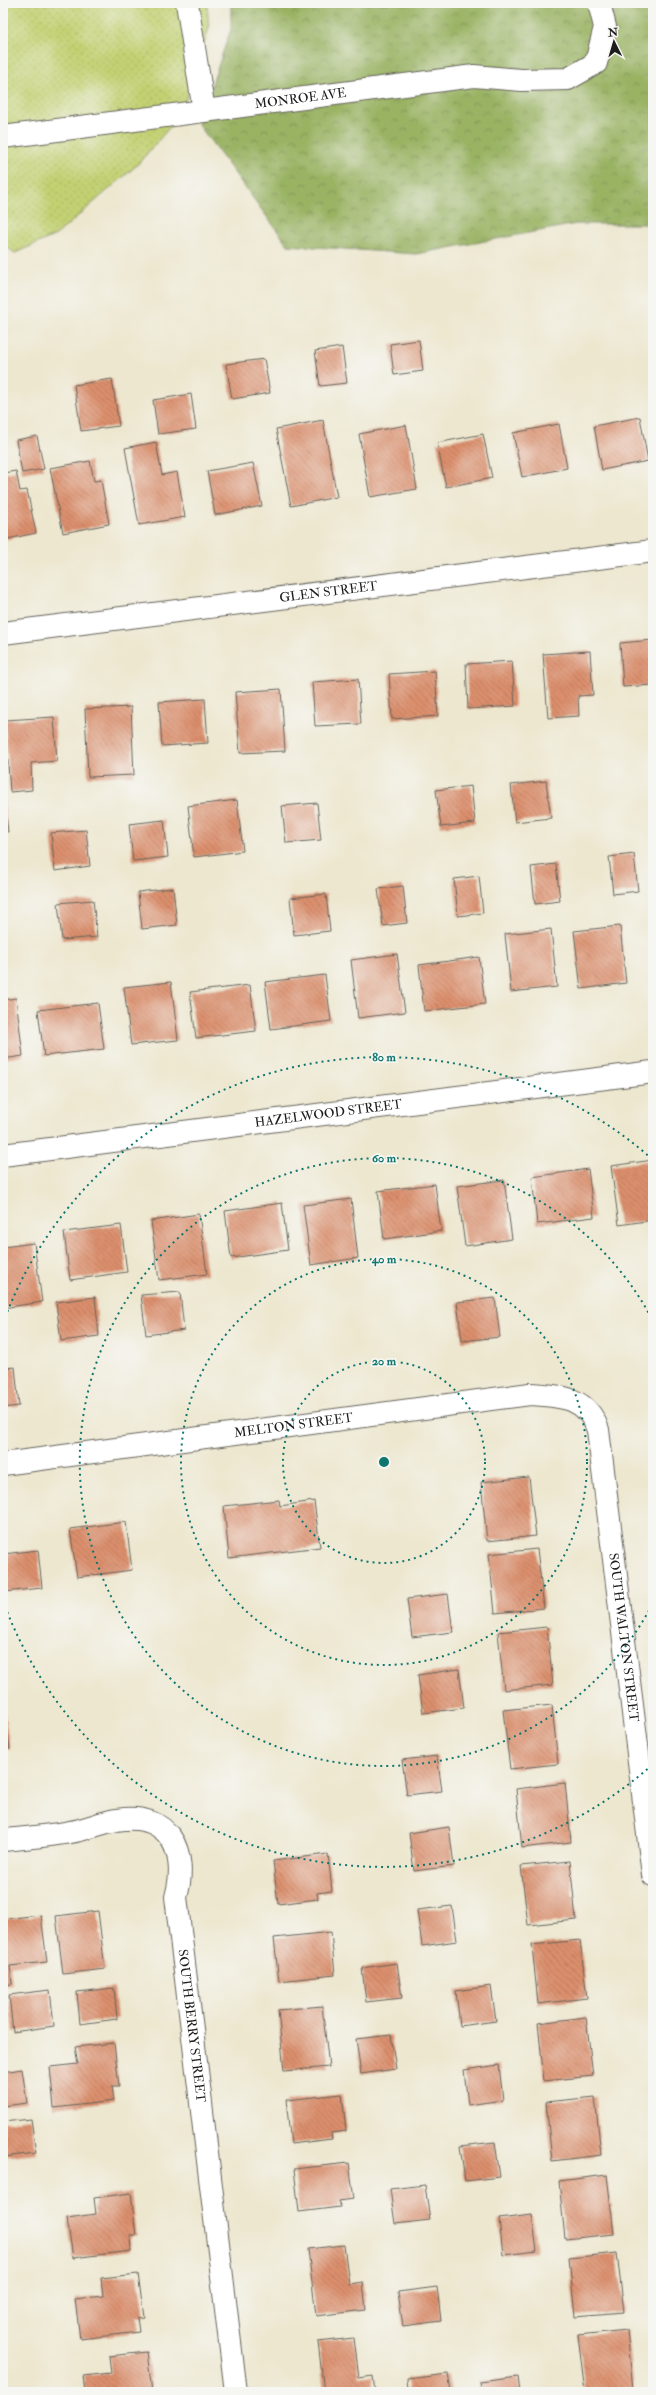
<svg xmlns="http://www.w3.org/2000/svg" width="656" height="2395" font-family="'IM FELL Double Pica',serif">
<defs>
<pattern id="grass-dots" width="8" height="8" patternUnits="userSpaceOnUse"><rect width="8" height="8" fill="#c3d172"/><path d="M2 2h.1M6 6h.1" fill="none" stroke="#a7b362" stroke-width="1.8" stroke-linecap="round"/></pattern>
<pattern id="forest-crowns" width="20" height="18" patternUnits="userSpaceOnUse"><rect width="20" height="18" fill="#9ab364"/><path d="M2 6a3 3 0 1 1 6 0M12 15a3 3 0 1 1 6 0" fill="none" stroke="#7d9152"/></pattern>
<pattern id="building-back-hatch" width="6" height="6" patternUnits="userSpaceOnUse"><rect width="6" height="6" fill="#dc8f6d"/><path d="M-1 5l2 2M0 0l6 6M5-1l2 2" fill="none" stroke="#b27459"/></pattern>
</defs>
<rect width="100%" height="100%" fill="#f6f6f2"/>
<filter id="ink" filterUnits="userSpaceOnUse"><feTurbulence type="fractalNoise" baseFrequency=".025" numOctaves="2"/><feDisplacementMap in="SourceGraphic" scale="8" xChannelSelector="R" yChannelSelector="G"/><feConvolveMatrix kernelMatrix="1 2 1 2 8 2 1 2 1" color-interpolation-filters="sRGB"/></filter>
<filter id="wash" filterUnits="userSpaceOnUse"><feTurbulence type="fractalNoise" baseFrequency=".012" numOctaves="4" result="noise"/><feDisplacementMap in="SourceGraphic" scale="16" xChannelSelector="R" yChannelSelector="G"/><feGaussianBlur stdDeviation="0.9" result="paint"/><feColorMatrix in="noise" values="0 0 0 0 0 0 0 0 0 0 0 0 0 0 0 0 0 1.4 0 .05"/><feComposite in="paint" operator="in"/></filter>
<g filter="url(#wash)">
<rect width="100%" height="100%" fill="#ede7cf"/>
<path fill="url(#grass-dots)" stroke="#707647" d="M3 3H207L209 28 181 114 137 165 56 235 15 253 3 244Z"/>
<path fill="url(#forest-crowns)" stroke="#5b6840" d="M231 3H653V224H576L416 254 288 245 198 124 231 29Z"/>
<g id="blocks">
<g fill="url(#building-back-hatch)">
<path d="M419 340 423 371 394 375 390 344Z"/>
<path d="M342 347 347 383 320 386 315 351Z"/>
<path d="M264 359 270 393 232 399 226 364Z"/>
<path d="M112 379 119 426 81 431 74 385Z"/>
<path d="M191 394 196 429 158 434 153 400Z"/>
<path d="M640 417 648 461 602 470 594 426Z"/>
<path d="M323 420 337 497 291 506 276 429Z"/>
<path d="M559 424 567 468 522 477 513 433Z"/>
<path d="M406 425 417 489 370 497 359 434Z"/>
<path d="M483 434 492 478 446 487 437 443Z"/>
<path d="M37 436 44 469 22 473 16 440Z"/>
<path d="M156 442 162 475 177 472 185 517 139 525 125 448Z"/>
<path d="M90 461 94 481 101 480 109 524 63 533 50 468Z"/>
<path d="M253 463 262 506 215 515 207 471Z"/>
<path d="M16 471 20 491 27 490 36 533 3 540V473Z"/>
<path d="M653 640V685L623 687 620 643Z"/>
<path d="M590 651 593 695 578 696 579 716 548 718 543 654Z"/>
<path d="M512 661 515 706 468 709 466 664Z"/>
<path d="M435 671 438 716 392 719 389 674Z"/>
<path d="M358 679 361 724 315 726 312 682Z"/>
<path d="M281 689 285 751 240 753 235 692Z"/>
<path d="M205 699 208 743 162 746 159 702Z"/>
<path d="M131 707 134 775 88 777 85 709Z"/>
<path d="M54 717 57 761 31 763 32 790 10 792 5 720Z"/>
<path d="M546 781 551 818 515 822 511 785Z"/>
<path d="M471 786 475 823 441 827 436 790Z"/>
<path d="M3 792 8 832H3Z"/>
<path d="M237 800 243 851 194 857 188 806Z"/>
<path d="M317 803 321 840 286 843 282 806Z"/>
<path d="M164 820 168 857 133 861 129 824Z"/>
<path d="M86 830 90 866 55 871 51 833Z"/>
<path d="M634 854 638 891 613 894 609 857Z"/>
<path d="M556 864 560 901 535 904 531 867Z"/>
<path d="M479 876 483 913 458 916 454 879Z"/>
<path d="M403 886 407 923 383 926 378 889Z"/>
<path d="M173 888 177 925 142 929 138 892Z"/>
<path d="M326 894 330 931 294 935 290 898Z"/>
<path d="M93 900 97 937 62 940 58 903Z"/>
<path d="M620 926 626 983 581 989 574 931Z"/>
<path d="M551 929 557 987 511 992 505 934Z"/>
<path d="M397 954 405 1012 358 1018 351 960Z"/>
<path d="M479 957 485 1004 424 1011 419 965Z"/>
<path d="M325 975 331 1021 271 1029 265 982Z"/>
<path d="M171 982 178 1040 131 1045 124 987Z"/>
<path d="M250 985 256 1031 196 1038 190 992Z"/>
<path d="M16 998 23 1056 3 1059V1000Z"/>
<path d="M98 1003 104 1049 44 1056 38 1010Z"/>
<path d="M653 1160V1220L619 1225 611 1166Z"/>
<path d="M588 1169 594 1217 537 1224 532 1177Z"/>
<path d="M504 1180 512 1239 465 1246 457 1186Z"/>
<path d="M435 1184 441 1231 384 1239 378 1191Z"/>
<path d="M351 1199 358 1258 311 1265 303 1205Z"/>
<path d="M282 1203 288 1250 231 1258 225 1211Z"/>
<path d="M199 1214 207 1274 159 1280 151 1221Z"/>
<path d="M121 1225 127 1272 70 1280 64 1232Z"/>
<path d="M34 1243 42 1302 3 1308V1247Z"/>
<path d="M180 1292 184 1330 146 1335 141 1295Z"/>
<path d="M95 1297 99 1336 61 1341 56 1302Z"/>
<path d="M495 1298 500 1337 462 1341 457 1302Z"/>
<path d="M15 1367 19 1406 3 1408V1368Z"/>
<path d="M529 1477 536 1536 487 1541 481 1482Z"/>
<path d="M279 1500 280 1506 314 1501 320 1547 229 1558 224 1506Z"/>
<path d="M126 1522 132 1570 77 1577 70 1529Z"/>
<path d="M537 1549 544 1608 495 1613 489 1554Z"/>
<path d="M38 1550 42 1588 4 1592 3 1554Z"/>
<path d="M448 1594 453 1632 412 1637 407 1599Z"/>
<path d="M547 1627 553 1685 504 1690 498 1632Z"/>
<path d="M459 1669 464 1708 423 1713 418 1675Z"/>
<path d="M3 1703 10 1749 3 1750Z"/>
<path d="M552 1705 558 1764 510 1769 503 1710Z"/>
<path d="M437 1756 442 1791 407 1795 402 1760Z"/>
<path d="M565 1783 571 1842 522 1848 516 1789Z"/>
<path d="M449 1827 454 1866 414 1871 409 1833Z"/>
<path d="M328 1854 332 1891 317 1893 318 1899 278 1904 273 1861Z"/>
<path d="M570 1861 576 1920 528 1925 521 1866Z"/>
<path d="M452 1906 457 1941 422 1946 417 1910Z"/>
<path d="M98 1911 105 1969 63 1974 56 1916Z"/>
<path d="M41 1915 47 1962 10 1966 12 1984 3 1985V1919Z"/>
<path d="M331 1932 335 1975 279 1981 274 1938Z"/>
<path d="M580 1940 587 1998 538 2004 532 1945Z"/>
<path d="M397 1963 402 1998 366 2002 362 1968Z"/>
<path d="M491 1986 496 2021 460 2026 456 1991Z"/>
<path d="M114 1988 117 2019 80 2024 77 1992Z"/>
<path d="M50 1990 54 2026 13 2032 9 1995Z"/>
<path d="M322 2006 329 2067 284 2071 278 2010Z"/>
<path d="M586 2017 593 2076 544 2081 538 2023Z"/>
<path d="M391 2035 396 2069 361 2074 356 2039Z"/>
<path d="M114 2043 119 2086H112L114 2101 54 2108 50 2067 78 2064 75 2047Z"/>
<path d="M499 2065 503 2100 468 2105 464 2070Z"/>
<path d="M22 2069 27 2103 3 2106V2072Z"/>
<path d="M342 2094 346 2131 331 2133 332 2139 291 2144 286 2100Z"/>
<path d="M595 2097 601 2155 552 2161 546 2102Z"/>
<path d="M31 2119 36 2153 3 2157V2122Z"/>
<path d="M495 2142 500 2177 465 2181 460 2146Z"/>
<path d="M349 2163 354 2199 339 2201 340 2207 299 2212 294 2169Z"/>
<path d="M607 2175 614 2234 565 2239 559 2181Z"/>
<path d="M425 2185 430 2220 395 2224 390 2189Z"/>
<path d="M131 2193 136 2236H130L131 2251 73 2258 67 2218 96 2214 94 2198Z"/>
<path d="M532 2215 537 2251 503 2255 499 2219Z"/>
<path d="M344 2245 349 2284 363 2282 366 2310 316 2316 308 2249Z"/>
<path d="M617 2253 624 2312 575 2316 569 2258Z"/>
<path d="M138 2274 144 2317 137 2318 139 2332 80 2339 75 2299 103 2296 101 2278Z"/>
<path d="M437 2287 441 2321 403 2326 398 2292Z"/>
<path d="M627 2330 633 2389 585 2392 578 2335Z"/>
<path d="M354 2338 359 2378 373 2376 375 2392H324L318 2342Z"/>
<path d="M147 2352 152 2392H85L83 2376 111 2373 109 2356Z"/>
<path d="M448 2374 451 2392H408L407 2379Z"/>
<path d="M518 2377 520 2392H481L480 2382Z"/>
</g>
</g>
</g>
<g filter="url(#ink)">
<use href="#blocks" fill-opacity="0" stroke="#65635b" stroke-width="1"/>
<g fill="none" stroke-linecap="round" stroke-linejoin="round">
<defs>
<g id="street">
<path d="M187 3 204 111"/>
<path id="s1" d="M3 137 474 76 522 80 568 79 596 63 605 27 599 3"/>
<path id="s2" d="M3 633 653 551"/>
<path id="s3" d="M3 1155 653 1072"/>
<path id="s4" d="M3 1464 530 1394C560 1396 587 1396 598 1430L653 1875"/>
<path id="s5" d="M3 1840C25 1838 48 1836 70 1832 86 1830 101 1822 117 1820 169 1811 189 1852 176 1897L236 2392"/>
</g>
</defs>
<use href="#street" stroke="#65635b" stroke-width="24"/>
<use href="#street" stroke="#fff" stroke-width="22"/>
</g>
</g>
<g fill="none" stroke="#0f766e" stroke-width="2" stroke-dasharray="2 4">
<circle cx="384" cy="1462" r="101"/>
<circle cx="384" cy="1462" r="203"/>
<path d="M652 1605A304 304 0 1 1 652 1319"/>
<path d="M652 1765A405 405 0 0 1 3 1601M3 1323A405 405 0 0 1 652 1159"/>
</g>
<g text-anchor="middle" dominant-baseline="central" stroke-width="3.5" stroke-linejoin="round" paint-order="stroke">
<g font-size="13" fill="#1c1c1c" stroke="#f6f6f2">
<text stroke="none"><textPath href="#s1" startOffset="300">MONROE AVE</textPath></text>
<text stroke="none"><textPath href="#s2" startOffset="328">GLEN STREET</textPath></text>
<text stroke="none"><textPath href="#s3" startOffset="328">HAZELWOOD STREET</textPath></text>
<text stroke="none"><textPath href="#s4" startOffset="293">MELTON STREET</textPath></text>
<text stroke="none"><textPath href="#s4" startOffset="824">SOUTH WALTON STREET</textPath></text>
<text stroke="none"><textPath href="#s5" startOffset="367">SOUTH BERRY STREET</textPath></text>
</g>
</g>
<circle cx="384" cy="1462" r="6" fill="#0f766e" stroke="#f6f6f2" stroke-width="2"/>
<g font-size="12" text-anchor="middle" font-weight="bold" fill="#0f766e" stroke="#f6f6f2" stroke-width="3.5" stroke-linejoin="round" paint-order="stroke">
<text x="384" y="1061">80 m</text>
<text x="384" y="1162">60 m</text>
<text x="384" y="1263">40 m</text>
<text x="384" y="1365">20 m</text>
</g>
<rect width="656" height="2395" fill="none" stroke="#f6f6f2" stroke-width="16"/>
<g transform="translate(614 42) rotate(355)" stroke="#f6f6f2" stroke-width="3" paint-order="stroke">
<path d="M0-3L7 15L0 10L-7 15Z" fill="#1c1c1c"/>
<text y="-6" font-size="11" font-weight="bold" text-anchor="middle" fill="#1c1c1c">N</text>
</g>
</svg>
